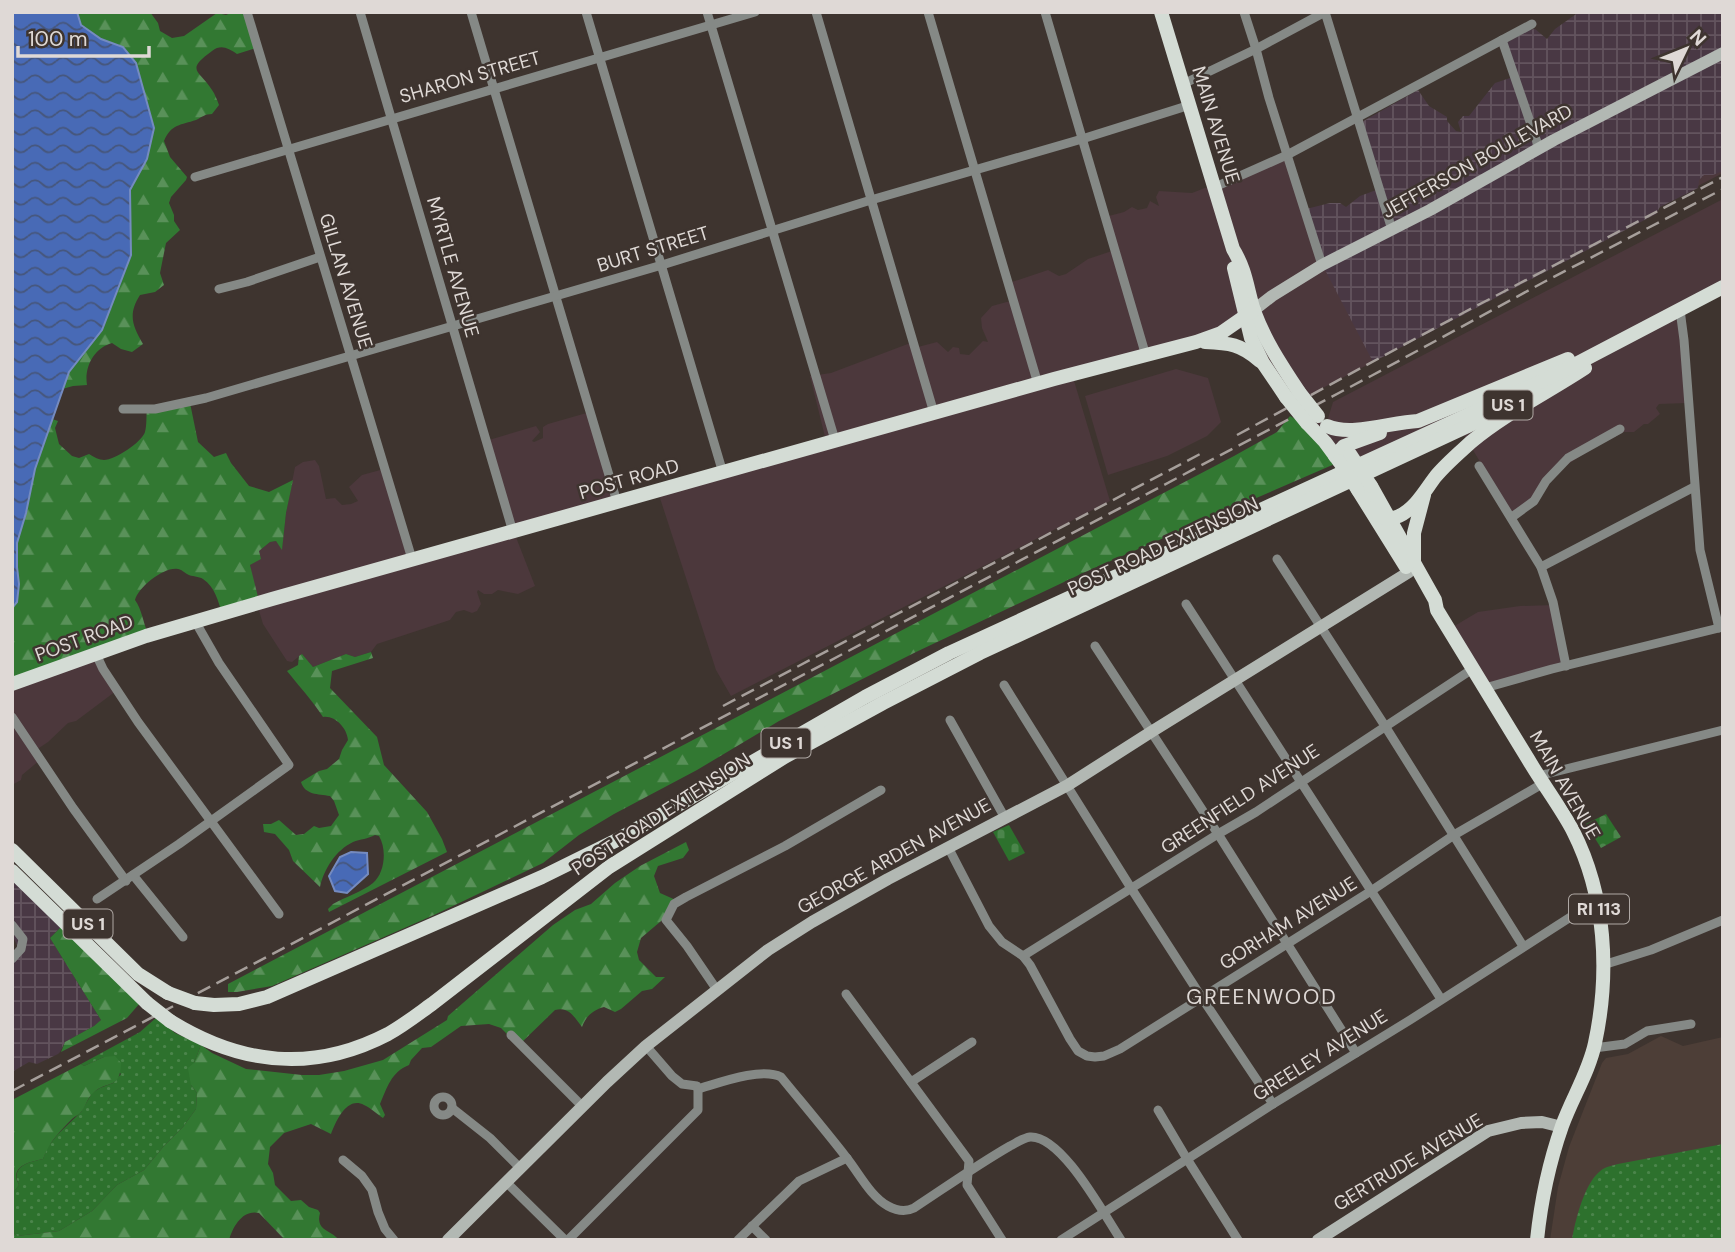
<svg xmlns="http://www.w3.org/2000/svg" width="1735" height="1252" font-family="'DM Sans',sans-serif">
<defs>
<pattern id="industrial-grid" width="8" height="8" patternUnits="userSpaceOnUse" patternTransform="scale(1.75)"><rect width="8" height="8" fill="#493844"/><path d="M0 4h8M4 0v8" fill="none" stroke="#63545e"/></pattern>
<pattern id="grass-dots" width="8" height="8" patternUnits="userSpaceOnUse" patternTransform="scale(1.75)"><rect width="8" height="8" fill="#2d712d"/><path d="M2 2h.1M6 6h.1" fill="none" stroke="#4b854b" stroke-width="1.8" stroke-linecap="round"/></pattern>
<pattern id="forest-firs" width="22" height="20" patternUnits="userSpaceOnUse" patternTransform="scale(1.75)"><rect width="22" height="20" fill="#327832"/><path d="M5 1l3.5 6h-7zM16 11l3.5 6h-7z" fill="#599159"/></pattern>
<pattern id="cemetery-stones" width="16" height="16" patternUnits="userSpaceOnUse" patternTransform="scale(1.75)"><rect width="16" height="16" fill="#2d712d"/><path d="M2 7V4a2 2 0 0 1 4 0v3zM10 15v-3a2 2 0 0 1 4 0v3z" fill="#4b854b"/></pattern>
<pattern id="water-waves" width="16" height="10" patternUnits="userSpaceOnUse" patternTransform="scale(1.75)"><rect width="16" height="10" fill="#486ab6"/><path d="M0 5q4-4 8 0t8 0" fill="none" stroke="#46567b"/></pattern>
</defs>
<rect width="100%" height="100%" fill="#3e342f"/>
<g fill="#4c383c">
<path d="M1723 62V173L1370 356 1373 362 1315 392 1303 408 1242 328 1227 336 1072 374 1110 501 731 696 716 670 658 492 826 441 810 376 831 373 913 342 918 347 937 342 948 352 953 347 959 348 960 354 969 355 983 341 988 342 982 328 981 318 992 306 1014 300 1012 282 1048 270 1059 276 1066 274 1088 259 1112 251 1105 217 1124 212 1132 207 1138 210 1147 208 1150 201 1159 206 1156 197 1159 191 1192 193 1286 156 1320 256Z"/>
<path d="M1723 199V286L1685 308 1689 364 1687 403 1659 404 1656 408 1660 414 1648 424H1644L1634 432H1624L1590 450 1559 470 1535 501 1513 517 1461 430 1366 476 1317 433 1315 418 1326 425 1333 402Z"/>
<path d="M1176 369 1208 378 1221 422 1207 436 1167 456 1108 475 1085 396Z"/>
<path d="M590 412 618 501 514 532 535 586 518 594 498 590 492 594H484L478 590 477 592 481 604 477 611 472 613 464 610 456 612 450 620 377 644 371 652 355 657 346 654 313 667 302 654 292 662 287 661 263 624 257 604 250 565 260 559 259 551 270 542 276 541 282 548 286 513 295 467 303 462 315 460 319 466 326 499 335 498 342 505 351 504 358 501 349 487 362 475 384 469 413 557 510 533 489 440 536 426 540 432 532 441 534 442 543 438V427L548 424Z"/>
<path d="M1554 605 1567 664 1482 686 1446 631 1478 612 1520 606Z"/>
<path d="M95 655 116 691 76 721 68 723 48 742 36 750 40 760 22 775 21 780 12 785V684Z"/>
</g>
<g fill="url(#industrial-grid)">
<path d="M1579 12H1723V171L1713 175H1704L1699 180 1698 188 1660 207 1656 214 1373 362 1324 268 1306 209 1330 203H1340L1346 207 1360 196 1379 189 1360 123 1418 90 1429 106 1447 117V121L1456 131 1461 132 1458 122 1463 116H1469L1495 83 1513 77 1503 45 1528 30 1535 29 1547 39 1555 29Z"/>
<path d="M12 874 63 925 50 938 101 1020 94 1026 65 1042 60 1052 58 1054 37 1064 29 1062 12 1072V958L17 954V945L12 935Z"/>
</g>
<path fill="#4d3e37" d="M1661 1036 1683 1046 1723 1037V1240H1550L1558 1187 1569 1147 1602 1063 1606 1058 1628 1054Z"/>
<g fill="url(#grass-dots)">
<path d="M157 1017 175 1033 201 1045 194 1063 191 1085 197 1093 196 1109 183 1127 164 1146 144 1170 117 1185 92 1211 59 1231 17 1236 12 1231V1194L19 1185C10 1166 29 1162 43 1159L47 1148 58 1134 81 1112 92 1093 100 1088 113 1083 121 1074 104 1057 84 1066 81 1064 140 1032Z"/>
<path d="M1723 1144V1240H1572C1575 1221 1584 1186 1598 1173 1604 1167 1610 1166 1618 1164Z"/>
</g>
<g fill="url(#forest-firs)">
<path d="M77 12H150L158 23 160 31 172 38 184 36 217 13 226 15 233 12H247L256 48 237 54C228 48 221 44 212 51 184 71 200 70 212 90 215 94 217 100 219 105L212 114C205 114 202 117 196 120 181 125 171 124 164 141L170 157 187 177 186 180 171 197 169 203 174 215V221L180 230 166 243 160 273 164 285 155 292 140 295C128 314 132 325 143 344L132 352 121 349 112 343C94 348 84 367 87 385L73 386 62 389 69 371 102 330 131 255 130 190 147 159 123 47 101 39 80 25Z"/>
<path d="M190 403 198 442 214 457 226 453 231 463 249 486 269 492 293 480 286 513 282 550 276 541 270 542 259 551 261 559 250 565 259 601 222 613C218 601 215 587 203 579 199 576 192 577 187 574 185 573 181 569 178 569 165 566 138 587 135 600 142 610 143 622 148 634L12 684V608L17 602 19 584 17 567V543L26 513 35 469 52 419 58 421 55 428 59 444 72 456 79 458 89 454C94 457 99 460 104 460 115 460 142 442 145 432 147 425 146 417 147 409Z"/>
<path d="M1290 416 1304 424 1337 463 1083 573 916 652 779 721 697 770 614 814 579 835 543 863 434 915 272 986 237 992H228V984L1234 456 1277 432Z"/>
<path d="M371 652 373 658 332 671 330 688 377 737 384 765 427 812 442 839 447 852 329 912 328 909 333 904C345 897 362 892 373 883 385 873 387 849 379 836L375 835C368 839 360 839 353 842 336 850 324 869 320 887L293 861 289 850 275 834 264 832 263 824H271L279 820 296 835 304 834 314 826 319 828 331 826 339 815 334 801 330 796C318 794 305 795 301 782L319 771 327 769 339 759 342 750 348 740C347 728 335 715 323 717 312 700 299 686 287 671L298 665 299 656 302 654 313 667 346 654 355 657Z"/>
<path d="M686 842 689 850 683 858 658 866 654 876 660 893 678 901 667 916 641 938 637 952 639 960 656 977H665L652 989 642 991 621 1009 615 1012 604 1007C593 1010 586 1016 582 1027 574 1017 569 1006 555 1010L521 1043 513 1040 501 1028 489 1024 461 1026 431 1047 422 1048 411 1060 409 1065C391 1072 387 1088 380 1104L385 1115 383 1118C377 1114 371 1108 364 1105 347 1096 336 1121 331 1134L311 1124 284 1133 270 1147 268 1164 273 1173 275 1185 291 1201 301 1200 309 1207 318 1210 320 1213C315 1231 332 1230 339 1240H285L259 1213C243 1209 233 1226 229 1240H12V1231L17 1236 59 1231 92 1211 117 1185 144 1170 164 1146 183 1127 196 1109 197 1093 191 1085 188 1068 194 1063 201 1045 212 1053 246 1069 302 1075H319L344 1071 383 1060 447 1020 448 1016 553 925 575 910 591 904 615 883 640 866Z"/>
<path d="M63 925 140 1003 127 1018 61 1052 65 1042 94 1026 101 1020 50 938Z"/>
<path d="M115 1056 121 1063C120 1091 108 1079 93 1093 87 1098 86 1106 81 1112 79 1115 75 1116 72 1119 60 1131 49 1142 43 1159 29 1162 9 1166 19 1185L12 1194V1100L81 1064 84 1066 104 1057Z"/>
</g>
<g fill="url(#cemetery-stones)">
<path d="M1606 814 1621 837 1601 848 1586 824Z"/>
<path d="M1009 825 1025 853 1009 861 993 832Z"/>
</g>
<g fill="url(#water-waves)" stroke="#758bc0" stroke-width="2">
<path d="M12 12H77L81 25 101 39 123 47 136 63 154 128 147 159 130 190 131 255 102 330 69 372 35 469 26 513 17 543V567L19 584 17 602 12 608Z"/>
<path d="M351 852 367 853 368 874 347 893 335 891 329 876 340 857Z"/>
</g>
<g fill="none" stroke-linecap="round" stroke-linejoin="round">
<g stroke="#858986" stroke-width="9">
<path d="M247 12 412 559"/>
<path d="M360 12 513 532"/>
<path d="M471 12 617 502"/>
<path d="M586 12 723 473"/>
<path d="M707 12 835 440"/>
<path d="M816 12 934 413"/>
<path d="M928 12 1038 384"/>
<path d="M1045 12 1146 356"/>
<path d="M1244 12 1256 49 1269 98 1322 265"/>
<path d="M1502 40 1539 148"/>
<path d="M1183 84 1256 49 1325 12 1392 230"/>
<path d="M195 177 755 12"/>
<path d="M1215 187 1287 155 1532 24"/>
<path d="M219 289 247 282 320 257"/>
<path d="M1680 310 1684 340 1700 550 1719 628"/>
<path d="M123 409H155L206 398 662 265 871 200 1082 139 1190 105"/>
<path d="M1479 466 1541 567 1553 602 1566 666"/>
<path d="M1512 517 1534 501 1546 481 1568 458 1620 429"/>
<path d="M1277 559 1385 726 1523 946"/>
<path d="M1541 567 1694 487"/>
<path d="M1186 604C1272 735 1355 868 1441 999"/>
<path d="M1095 646 1218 834 1356 1053"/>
<path d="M96 654 103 669 138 722 279 914"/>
<path d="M1004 685 1131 888 1202 998 1273 1104"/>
<path d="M1485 688 1552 669 1723 627"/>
<path d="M12 717 73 808 126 881"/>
<path d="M950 720 1005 818"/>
<path d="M1538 776 1723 730"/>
<path d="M948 847 989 926 1002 942 1023 956 1030 965 1070 1039 1078 1051 1087 1056 1095 1057 1104 1056 1120 1049 1371 891 1454 835 1542 784"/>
<path d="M133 875 183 937"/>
<path d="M97 899 179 844 289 765 219 663 195 621"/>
<path d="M12 925 23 939 21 949 12 959"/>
<path d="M1023 956 1218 834 1256 812 1474 668"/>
<path d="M1603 965 1651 950 1723 920"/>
<path d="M717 990 687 946 666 920 674 904 686 897 785 846 881 790"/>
<path d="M846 994 969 1161 967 1185 1002 1240"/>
<path d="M511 1035 583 1107"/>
<path d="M646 1046 672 1076 682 1084 697 1086 698 1089C719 1083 761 1067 781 1077 803 1104 825 1130 846 1157 859 1173 870 1196 888 1206 897 1211 906 1212 914 1208 946 1187 977 1165 1010 1146 1016 1143 1023 1138 1030 1137 1062 1135 1104 1215 1121 1240"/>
<path d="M1594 1048 1625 1044 1647 1031 1691 1024"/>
<path d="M911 1082 972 1042"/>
<circle cx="443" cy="1106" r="9"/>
<path d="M452 1108 490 1138 520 1168"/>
<path d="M1158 1110 1187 1159 1238 1240"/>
<path d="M343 1160 362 1176 372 1190 378 1212 385 1229 394 1240"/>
<path d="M506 1182 565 1240"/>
<path d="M752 1226 766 1240"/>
<path d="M568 1240 698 1110V1089"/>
<path d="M738 1240 799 1181 847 1158"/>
<path d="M1061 1240 1273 1104 1410 1020 1597 900"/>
</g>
<g stroke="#b2b8b3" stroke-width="12">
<path d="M1254 310 1272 296 1322 265 1430 210 1554 140 1723 53"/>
<path d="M448 1240 607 1082 646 1046 768 950 812 922 888 879 1068 785 1151 732 1409 572"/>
<path d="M1318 1240 1488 1131 1521 1123 1542 1122 1562 1127"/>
</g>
<g stroke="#d4dcd5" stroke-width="14">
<path d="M1161 12 1233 249C1246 270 1247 288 1254 311 1265 341 1282 366 1299 392"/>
<path d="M1234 268 1251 338 1263 363 1286 397"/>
<path d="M1205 342C1229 343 1241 344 1260 361"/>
<path d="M1307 423 1325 442 1339 461"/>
<path d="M1327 426C1352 437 1391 422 1418 421L1568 359"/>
<path d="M1335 456 1344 446 1380 433"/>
<path d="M1371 486 1435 600 1437 610C1468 660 1498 710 1528 759 1542 783 1561 808 1573 831 1606 896 1610 973 1595 1043 1589 1072 1572 1098 1562 1126 1549 1163 1541 1201 1537 1240"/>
<path d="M1358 490 1406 567"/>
<path d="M1370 508C1380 516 1386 522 1399 516 1416 508 1425 490 1436 476 1446 464 1459 453 1471 442 1506 413 1547 393 1585 368"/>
<path d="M1414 561V533L1424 495"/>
<path d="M12 684 146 636 272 599 1054 379 1196 342 1221 333 1254 310"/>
<path d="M12 850 138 974 168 993"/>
<path d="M12 871 147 1003"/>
<path d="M195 1003 214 1005 239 1004 267 997 542 877 619 839 865 697 949 653 1555 375 1723 287"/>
<path d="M170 1021C241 1065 313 1073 388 1034 404 1025 418 1014 432 1004L609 867 786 756 883 703 980 653 1466 427 1500 410"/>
</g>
<g stroke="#a69f9b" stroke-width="2.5" stroke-dasharray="14 7" stroke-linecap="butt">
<path d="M1237 435 1461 314 1723 177"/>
<path d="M723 706 1202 453"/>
<path d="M12 1091 1371 376 1544 282 1723 189"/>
</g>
<g stroke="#d4dcd5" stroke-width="14">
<path d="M1299 392 1318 416"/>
<path d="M1286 397 1307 423"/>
<path d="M1350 454 1371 486"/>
<path d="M1339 461 1358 490"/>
<path d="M168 993 195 1003"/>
<path d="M147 1003 170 1021"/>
</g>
</g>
<g text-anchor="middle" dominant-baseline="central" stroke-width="5" stroke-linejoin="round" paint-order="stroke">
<g fill="#3e342f" stroke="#afa8a4" stroke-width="2">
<rect x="1483.5" y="390.5" width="49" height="29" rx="5"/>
<rect x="761.5" y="728.5" width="49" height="29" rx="5"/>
<rect x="1569" y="894.5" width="60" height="29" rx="5"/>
<rect x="63.5" y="909.5" width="49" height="29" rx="5"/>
</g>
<g font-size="18" font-weight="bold" fill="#dfd9d6">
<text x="1508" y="405">US 1</text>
<text x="786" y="743">US 1</text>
<text x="1599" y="909">RI 113</text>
<text x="88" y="924">US 1</text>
</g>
<g font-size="19" fill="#dfd9d6" stroke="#3e342f">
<text transform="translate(470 77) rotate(-16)">SHARON STREET</text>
<text transform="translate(1216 125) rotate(73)">MAIN AVENUE</text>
<text transform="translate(1477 161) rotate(-29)">JEFFERSON BOULEVARD</text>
<text transform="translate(653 249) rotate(-17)">BURT STREET</text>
<text transform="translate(453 267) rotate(74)">MYRTLE AVENUE</text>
<text transform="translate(346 281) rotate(73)">GILLAN AVENUE</text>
<text transform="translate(629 479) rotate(-16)">POST ROAD</text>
<text transform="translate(1163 546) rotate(-25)">POST ROAD EXTENSION</text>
<text transform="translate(84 638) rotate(-20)">POST ROAD</text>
<text transform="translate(1565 785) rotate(60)">MAIN AVENUE</text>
<text transform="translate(1240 799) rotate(-33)">GREENFIELD AVENUE</text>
<text transform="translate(661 814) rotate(-33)">POST ROAD EXTENSION</text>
<text transform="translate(894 856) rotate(-29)">GEORGE ARDEN AVENUE</text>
<text transform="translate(1288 923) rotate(-32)">GORHAM AVENUE</text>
<text transform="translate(1320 1055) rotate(-32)">GREELEY AVENUE</text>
<text transform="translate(1408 1162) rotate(-31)">GERTRUDE AVENUE</text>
</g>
<g font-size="21" letter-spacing="2" fill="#dfd9d6" stroke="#3e342f">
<text x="1262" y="997">GREENWOOD</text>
</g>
</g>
<rect width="1735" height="1252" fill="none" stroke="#dfd9d6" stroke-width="28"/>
<g transform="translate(1686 49) rotate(47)" stroke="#3e342f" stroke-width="5" paint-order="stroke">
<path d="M0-5L12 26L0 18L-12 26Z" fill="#dfd9d6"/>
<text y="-10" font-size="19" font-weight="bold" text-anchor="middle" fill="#dfd9d6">N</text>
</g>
<path d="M18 46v10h131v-10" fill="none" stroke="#dfd9d6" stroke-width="3.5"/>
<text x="28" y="46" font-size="21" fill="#dfd9d6" stroke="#3e342f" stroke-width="5" paint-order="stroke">100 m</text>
</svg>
